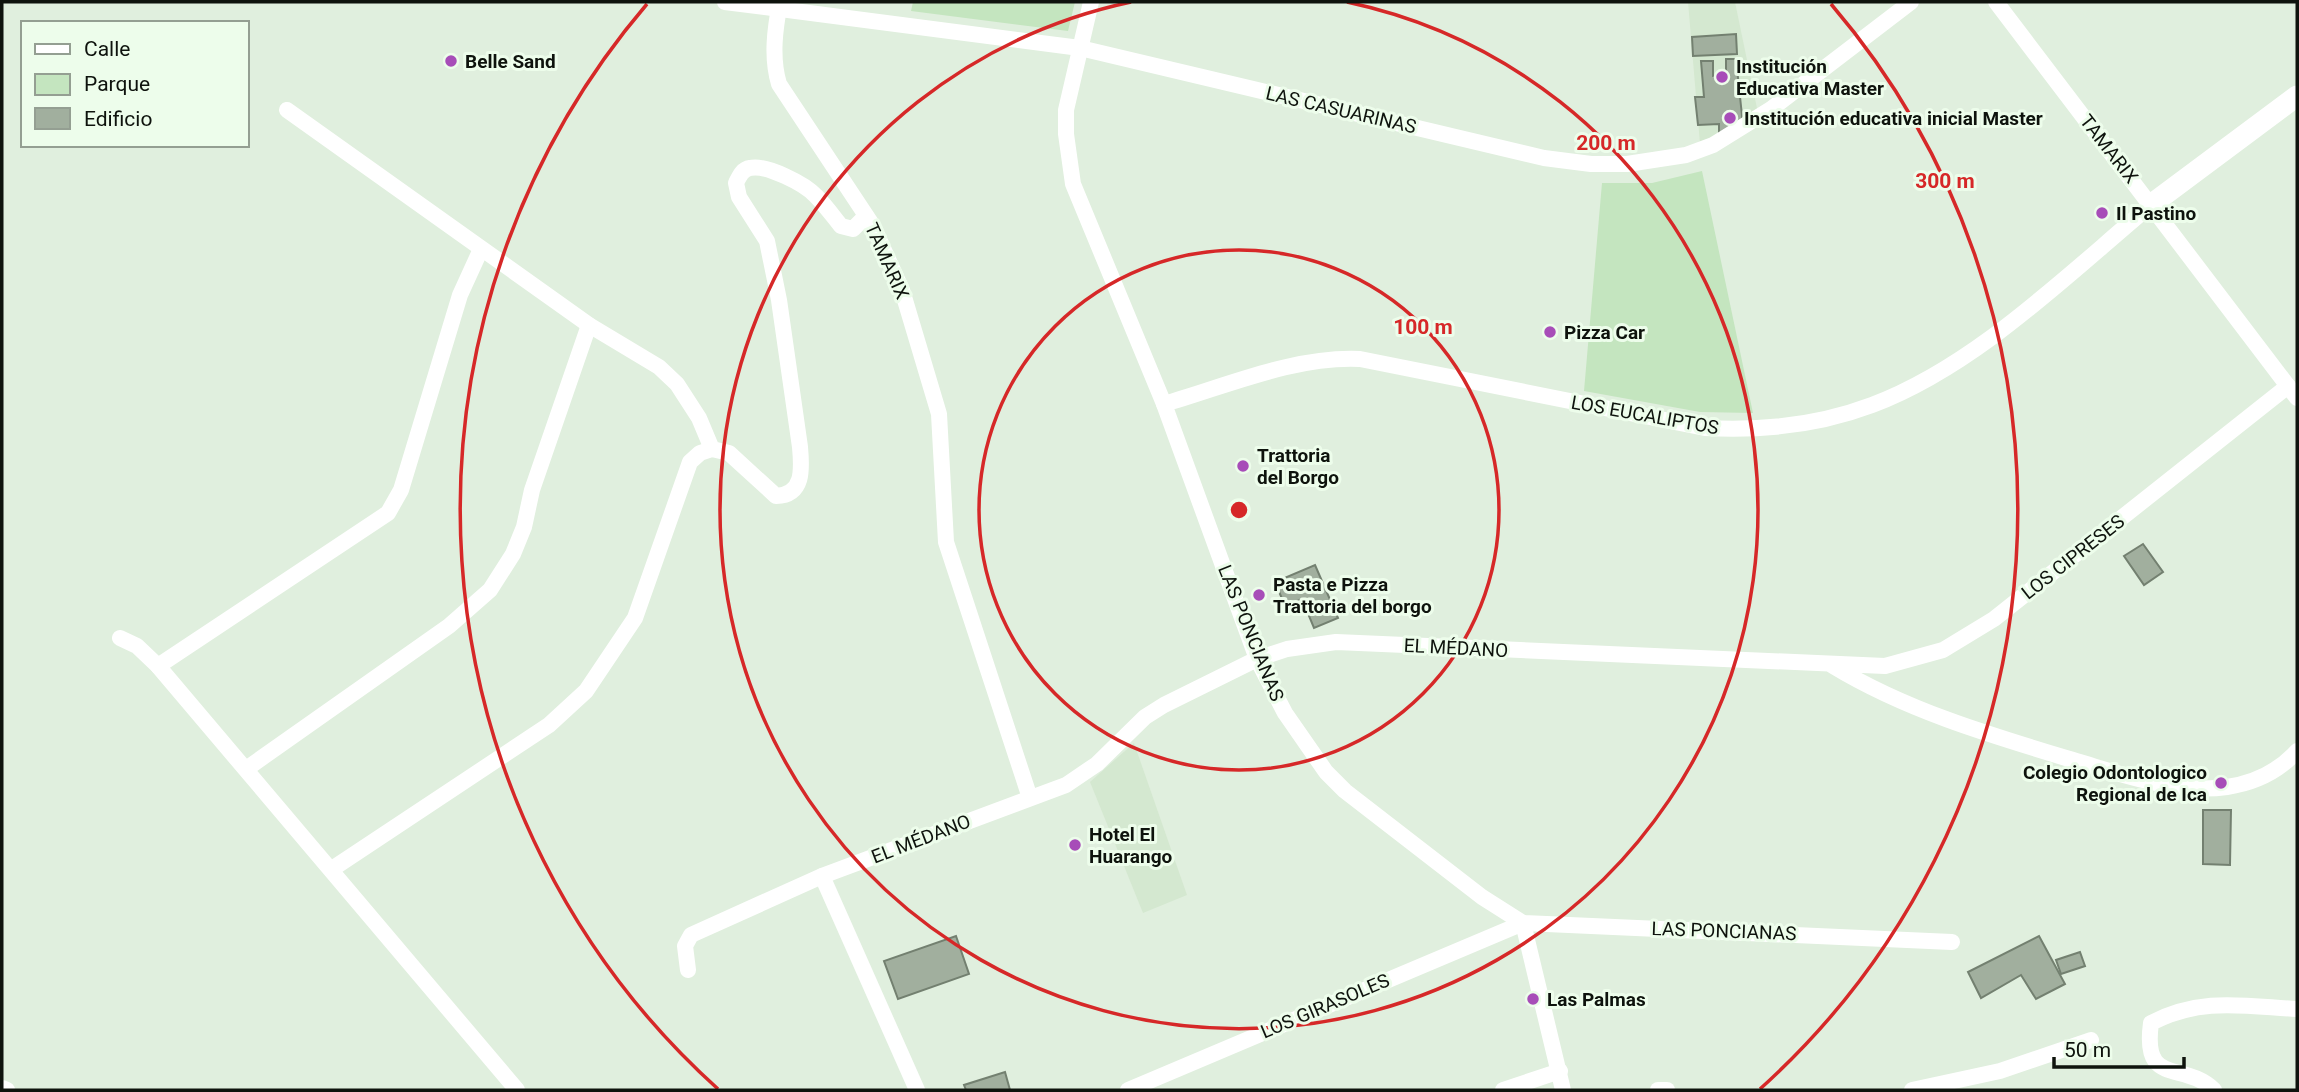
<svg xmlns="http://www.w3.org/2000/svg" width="2299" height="1092" font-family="Roboto,sans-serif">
<rect width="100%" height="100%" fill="#e0efde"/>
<g fill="#d4e8d0">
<path d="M1688 2H1735L1758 113 1700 144Z"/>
<path d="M1134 743 1187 895 1143 913 1090 782Z"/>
</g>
<g fill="#c4e5bf">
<path d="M913 2H1075L1068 31 911 11Z"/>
<path d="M1702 171 1753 413 1700 412 1584 391 1602 183H1652Z"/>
</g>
<g fill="#a1af9e" stroke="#738070" stroke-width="2">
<path d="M1736 34 1737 54 1693 56 1692 37Z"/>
<path d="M1726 59H1736L1743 125 1719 133V124L1698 125 1695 97H1704L1701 61H1713V76L1726 75Z"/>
<path d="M2143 544 2163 572 2144 585 2124 556Z"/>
<path d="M1315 565 1338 618 1314 628 1302 599 1285 606 1275 582Z"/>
<path d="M2203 810H2231L2230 865 2203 864Z"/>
<path d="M956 936 969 974 898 999 884 961Z"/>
<path d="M2039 936 2065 984 2036 999 2021 975 1981 998 1968 972Z"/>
<path d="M2080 952 2085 966 2061 974 2056 960Z"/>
<path d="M1005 1072 1010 1090H966L964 1085Z"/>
</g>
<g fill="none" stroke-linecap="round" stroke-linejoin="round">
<g stroke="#fff" stroke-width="16">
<path d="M725 2 1080 48 1544 158 1591 164H1627L1686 155 1713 145 1771 109 1911 2"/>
<path d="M780 2C775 29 771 57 779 84L873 226 902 290 939 414 946 542 1030 798"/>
<path d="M1091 2 1066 110V134L1073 184 1164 404 1257 659 1285 713 1326 772 1345 791 1482 897 1523 923 1952 942"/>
<path d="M1996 2 2297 398"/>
<path d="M287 110 589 325 659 367 677 384 699 418 712 449 729 453 776 496C804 495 802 469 800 447L779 300 767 241 739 197 736 183C739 177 742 169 750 168 766 164 805 184 816 196 825 205 833 216 841 226L853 229 866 216"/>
<path d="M1164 404C1227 386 1294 356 1360 359L1705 428C1760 431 1819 425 1872 405 1976 366 2068 274 2152 204"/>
<path d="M120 638 137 646 158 666 517 1090"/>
<path d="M158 666 388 513 401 490 460 295 481 249"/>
<path d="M1833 666C1907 711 1993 736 2076 761 2124 775 2176 794 2227 787 2254 783 2279 771 2297 751"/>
<path d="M246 769 449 626 490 590 513 554 524 527 532 490 589 325"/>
<path d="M332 869 549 725 586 691 635 618 690 462 700 453 712 449"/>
<path d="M822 876 917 1090"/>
<path d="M688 970 685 946 691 935 822 876 1066 785 1097 764 1145 717 1164 705 1257 659 1287 649 1336 642 1885 666 1943 650 1994 619 2288 386"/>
<path d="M2 1088 7 1090"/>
<path d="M1128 1090 1523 923 1563 1090"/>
<path d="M1503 1090 1560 1071"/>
<path d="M1658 1090H1667"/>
<path d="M1912 1090 2000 1071 2091 1040"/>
<path d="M2214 1090C2183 1060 2142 1088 2151 1023 2201 997 2243 1006 2297 1009"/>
</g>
<path stroke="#fff" stroke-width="21" d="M2152 204 2297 96"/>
</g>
<g fill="none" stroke="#d62828" stroke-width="3.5">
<circle cx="1239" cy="510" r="260"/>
<path d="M1347 2A519 519 0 1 1 1131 2"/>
<path d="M718 1089A779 779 0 0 1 647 4M1831 4A779 779 0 0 1 1760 1089"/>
</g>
<g fill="#a74db8" stroke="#edfdeb" stroke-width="2.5">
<circle cx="451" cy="61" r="7"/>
<circle cx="1722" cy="77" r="7"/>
<circle cx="1730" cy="118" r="7"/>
<circle cx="2102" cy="213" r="7"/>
<circle cx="1550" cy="332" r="7"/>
<circle cx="1243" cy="466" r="7"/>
<circle cx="1259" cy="595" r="7"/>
<circle cx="2221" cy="783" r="7"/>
<circle cx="1075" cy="845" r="7"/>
<circle cx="1533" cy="999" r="7"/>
</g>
<g text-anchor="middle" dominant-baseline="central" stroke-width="6" stroke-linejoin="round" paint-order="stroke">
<g font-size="19" font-weight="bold" fill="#0e130d" stroke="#edfdeb" text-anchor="start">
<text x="465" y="61">Belle Sand</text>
<text x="1736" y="66">Institución<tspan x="1736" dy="22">Educativa Master</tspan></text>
<text x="1744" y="118">Institución educativa inicial Master</text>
<text x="2116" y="213">Il Pastino</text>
<text x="1564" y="332">Pizza Car</text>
<text x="1257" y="455">Trattoria<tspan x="1257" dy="22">del Borgo</tspan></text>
<text x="1273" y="584">Pasta e Pizza<tspan x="1273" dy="22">Trattoria del borgo</tspan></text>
<text x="2207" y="772" text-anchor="end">Colegio Odontologico<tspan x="2207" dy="22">Regional de Ica</tspan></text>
<text x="1089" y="834">Hotel El<tspan x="1089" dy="22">Huarango</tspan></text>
<text x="1547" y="999">Las Palmas</text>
</g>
<g font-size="19" fill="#0e130d" stroke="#edfdeb">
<text transform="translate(1341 110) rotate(13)">LAS CASUARINAS</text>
<text transform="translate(2109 149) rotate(52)">TAMARIX</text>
<text transform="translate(887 261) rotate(66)">TAMARIX</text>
<text transform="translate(1645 415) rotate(10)">LOS EUCALIPTOS</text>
<text transform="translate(2073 557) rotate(-38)">LOS CIPRESES</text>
<text transform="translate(1251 633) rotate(68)">LAS PONCIANAS</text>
<text transform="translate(1456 648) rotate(3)">EL MÉDANO</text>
<text transform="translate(921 839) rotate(-21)">EL MÉDANO</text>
<text transform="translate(1724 931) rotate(2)">LAS PONCIANAS</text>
<text transform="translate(1325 1006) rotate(-23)">LOS GIRASOLES</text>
</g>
</g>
<circle cx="1239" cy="510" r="10" fill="#d62828" stroke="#edfdeb" stroke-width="3.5"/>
<g font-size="21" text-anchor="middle" font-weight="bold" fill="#d62828" stroke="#edfdeb" stroke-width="6" stroke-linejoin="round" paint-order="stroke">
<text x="1606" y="150">200 m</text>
<text x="1945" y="188">300 m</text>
<text x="1423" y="334">100 m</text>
</g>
<rect width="2299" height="1092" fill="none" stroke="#0e130d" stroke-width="7"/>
<rect x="21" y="21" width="228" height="126" fill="#edfdeb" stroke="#949f92" stroke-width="2"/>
<rect x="35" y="44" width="35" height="10" fill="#ffffff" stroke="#949f92" stroke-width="2"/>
<text x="84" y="56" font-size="21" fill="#0e130d">Calle</text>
<rect x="35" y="74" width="35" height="21" fill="#c4e5bf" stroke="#949f92" stroke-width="2"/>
<text x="84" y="91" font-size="21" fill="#0e130d">Parque</text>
<rect x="35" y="108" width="35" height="21" fill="#a1af9e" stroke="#949f92" stroke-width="2"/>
<text x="84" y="126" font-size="21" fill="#0e130d">Edificio</text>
<path d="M2054 1057v10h130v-10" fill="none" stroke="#0e130d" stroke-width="3.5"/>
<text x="2064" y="1057" font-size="21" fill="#0e130d" stroke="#edfdeb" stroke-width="5" paint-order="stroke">50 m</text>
</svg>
